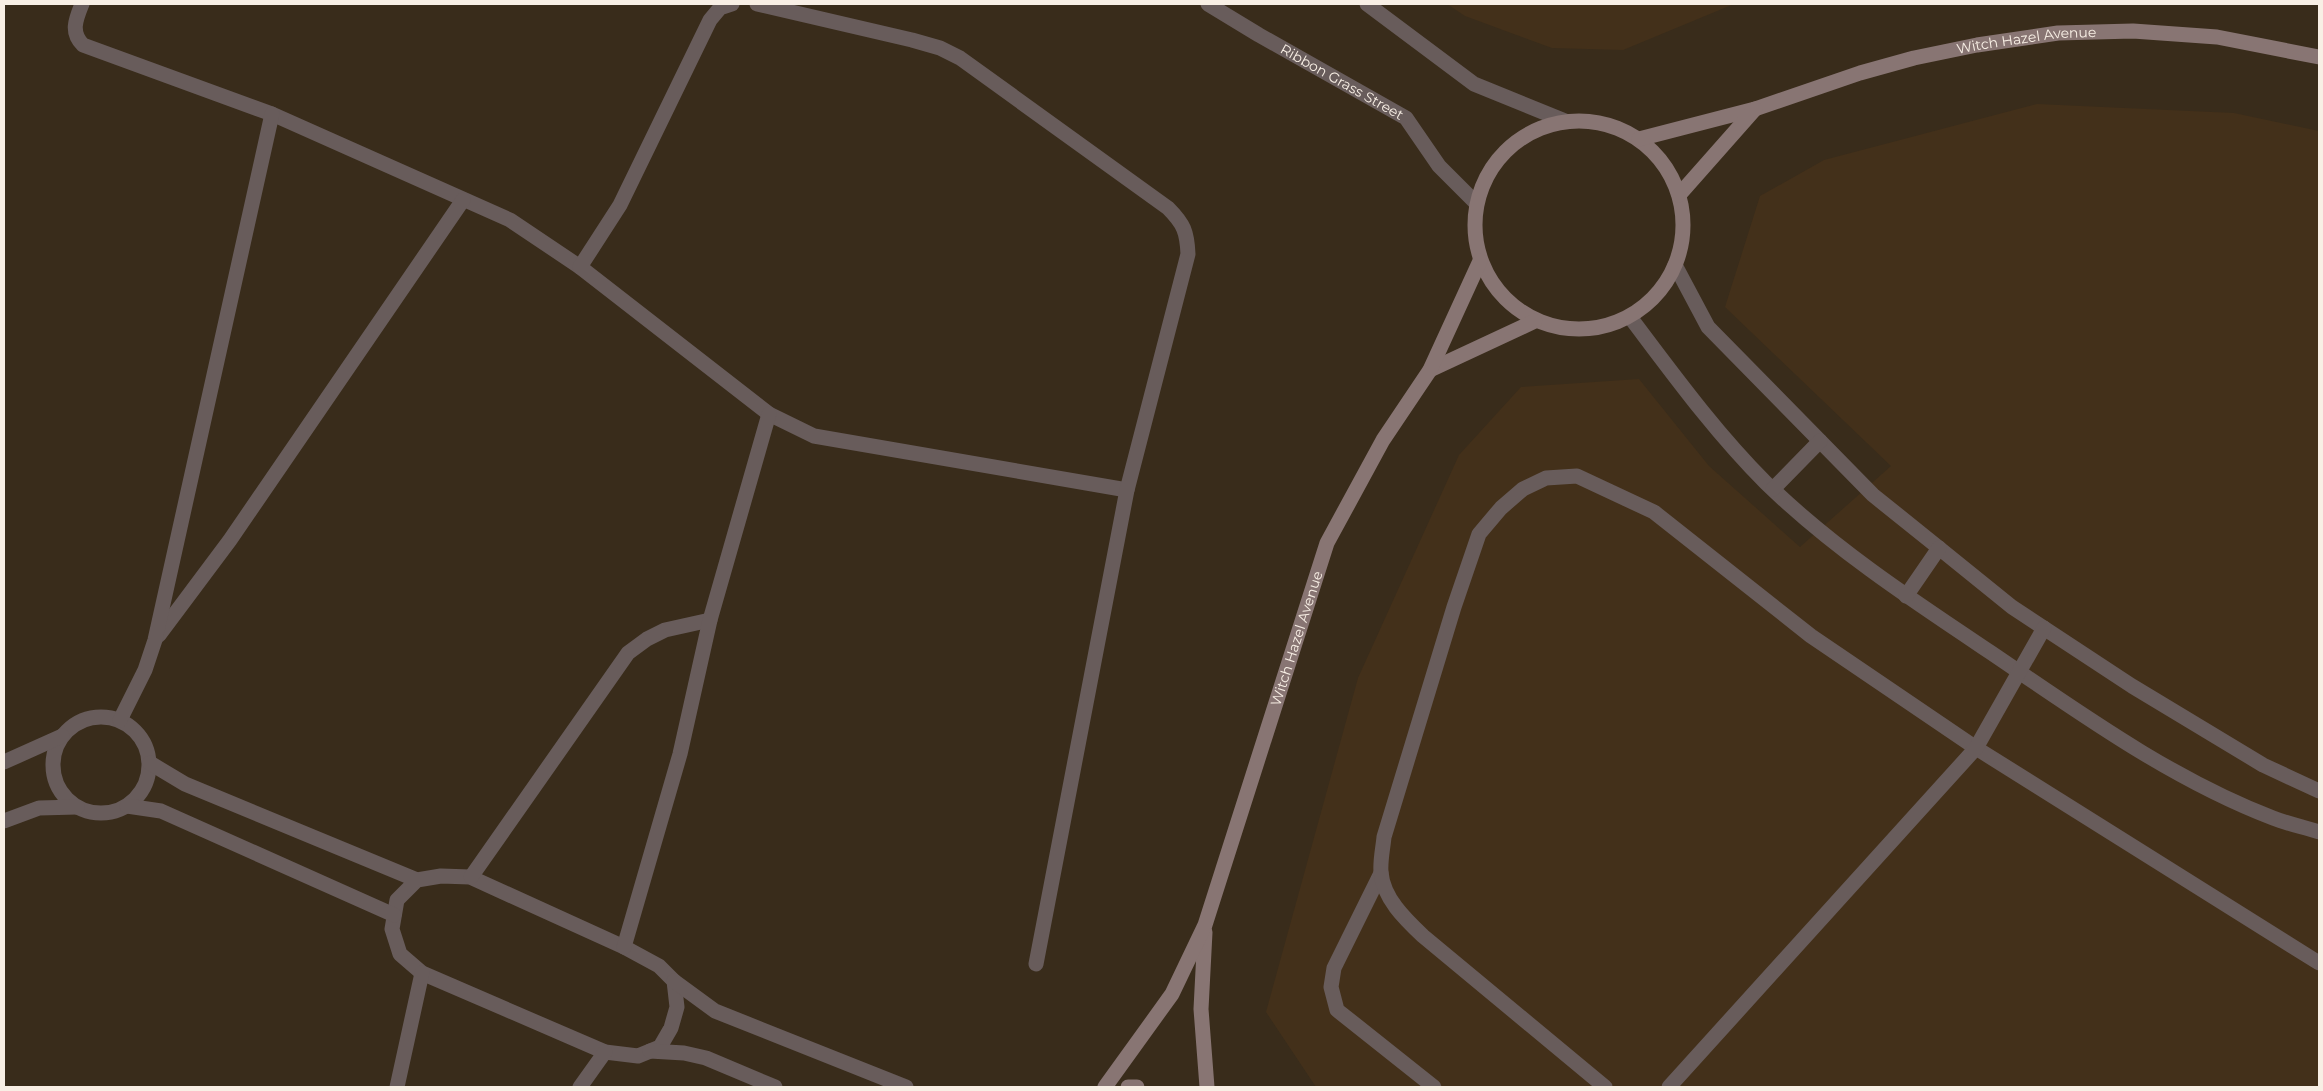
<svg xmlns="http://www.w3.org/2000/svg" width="2323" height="1091" font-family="Montserrat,sans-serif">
<rect width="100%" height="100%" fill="#392c1b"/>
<g fill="#43301a">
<path d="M1447 4H1734L1623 50 1552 48 1465 16Z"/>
<path d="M2037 104 2234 113 2319 131V1087H1316L1266 1012 1358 678 1459 455 1521 387 1639 379 1709 466 1800 547 1891 466 1725 307 1760 196 1824 160Z"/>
</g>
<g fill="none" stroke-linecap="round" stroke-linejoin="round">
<g stroke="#685c5b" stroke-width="15">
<path d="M82 4C76 19 70 32 83 45L272 114 510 220 580 267"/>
<path d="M732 4 720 8 710 20 620 205 580 267 769 414 814 436 1127 490"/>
<path d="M757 4 912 40 940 48 960 58 1168 208C1184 224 1187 232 1188 254L1127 490 1036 964"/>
<path id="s1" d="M1208 4 1259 35 1406 118 1439 166 1476 203"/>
<path d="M1367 4 1474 84 1565 121"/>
<path d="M1675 265 1708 327 1873 495 1939 548 2012 607 2132 686 2263 765 2319 791"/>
<path d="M1630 317C1673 374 1715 432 1766 483 1833 548 1912 600 1990 652 2080 713 2171 779 2273 818 2288 824 2304 827 2319 832"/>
<path d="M1773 489 1820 441"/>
<path d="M1906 596 1939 548"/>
<path d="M159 635 230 540 463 200"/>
<circle cx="101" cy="765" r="48"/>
<path d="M120 720 145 670 155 640 272 114"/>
<path d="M4 762 62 736"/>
<path d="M150 763 185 784 417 880 441 876 470 877 624 947 659 966 674 981 677 1007 671 1028 660 1047 638 1056 605 1052 422 973 400 954 392 929 397 900 417 880"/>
<path d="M127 806 161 811 394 915"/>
<path d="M4 821 39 808 77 807"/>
<path d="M1381 873 1334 968 1331 987 1337 1010 1434 1087"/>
<path d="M471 877 628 653 647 639 665 630 710 620"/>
<path d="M624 947 680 754 710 620 769 414"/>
<path d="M674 981 715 1011 906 1087"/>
<path d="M650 1051 684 1053 706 1058 775 1087"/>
<path d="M397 1087 422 973"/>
<path d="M580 1087 605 1052"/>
<path d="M1605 1087 1423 936C1405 919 1383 898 1381 872 1380 861 1383 848 1384 837L1454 607 1479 534 1501 508 1523 489 1546 478 1577 476 1654 512 1811 636 1976 748 2319 963"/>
<path d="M1669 1087 1976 748 2044 628"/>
</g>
<g stroke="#887573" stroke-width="15">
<circle cx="1579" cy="225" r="104"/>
<path id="s2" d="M1639 139 1755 109 1860 73 1914 58 1977 45 2058 33 2133 31 2217 37 2319 57"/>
<path d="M1679 195 1755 109"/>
<path d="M1430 370 1535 321"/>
<path d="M1205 932 1201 1009 1207 1087"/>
<path id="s3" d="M1105 1087 1172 994 1205 925 1327 543 1383 440 1430 370 1480 261"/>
<path d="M1128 1087H1137"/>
</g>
</g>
<g text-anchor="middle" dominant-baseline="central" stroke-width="4" stroke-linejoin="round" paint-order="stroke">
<g font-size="14" fill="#f8efe5" stroke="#1c150e">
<text stroke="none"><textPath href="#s2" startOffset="401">Witch Hazel Avenue</textPath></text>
<text stroke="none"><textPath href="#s1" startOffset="155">Ribbon Grass Street</textPath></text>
<text stroke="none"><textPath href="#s3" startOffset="492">Witch Hazel Avenue</textPath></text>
</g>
</g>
<rect width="2323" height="1091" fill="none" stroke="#f8efe5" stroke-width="10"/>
</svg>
